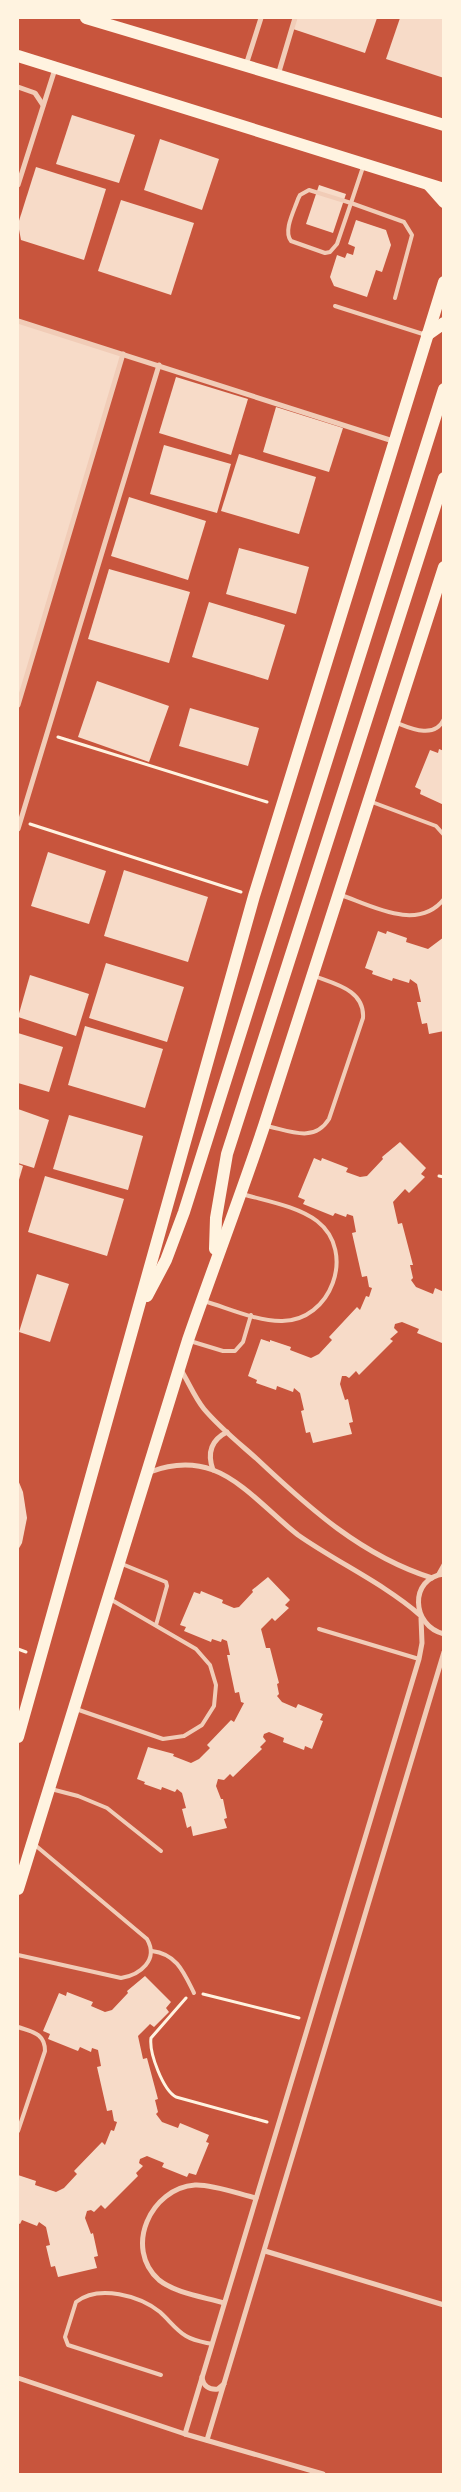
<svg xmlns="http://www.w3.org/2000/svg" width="461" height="2492" font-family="'Sofia Sans Condensed',sans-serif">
<rect width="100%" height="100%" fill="#c8553d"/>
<g fill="#f7dbc8">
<path d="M297 18H377L365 53 293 29Z"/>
<path d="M400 18H444V78L386 59Z"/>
<path d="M72 115 135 135 119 183 56 164Z"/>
<path d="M160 139 219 159 202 210 144 190Z"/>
<path d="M36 167 106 189 84 260 21 240 18 224Z"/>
<path d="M319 185 346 194 333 233 306 224Z"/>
<path d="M121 200 194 223 171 295 98 271Z"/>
<path d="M356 220 386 230 391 245 382 272 376 270 367 297 334 286 330 277 337 255 345 258 347 253 353 255 355 247 348 244Z"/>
<path d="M18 321 123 354 18 704Z"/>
<path d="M176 377 248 399 231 455 159 433Z"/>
<path d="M276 407 343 428 329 472 263 452Z"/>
<path d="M164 445 231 464 217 513 150 494Z"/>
<path d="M239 454 316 477 299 534 221 511Z"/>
<path d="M129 497 206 521 188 580 111 556Z"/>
<path d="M239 548 309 567 296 614 226 594Z"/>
<path d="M109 569 190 592 169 663 88 639Z"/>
<path d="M209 602 285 625 268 680 192 657Z"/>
<path d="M97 681 169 706 149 762 78 737Z"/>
<path d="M190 708 259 728 248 766 179 746Z"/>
<path d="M439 749 444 751V805L420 794 421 790 415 787 430 750 438 753Z"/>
<path d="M48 852 106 871 89 924 31 906Z"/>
<path d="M124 870 208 897 188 962 104 936Z"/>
<path d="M378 931 386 934 387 931 407 938 406 942 428 949 444 937V1031L429 1034 427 1023 422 1024 417 1002H421L417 984 410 979 409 983 393 978 392 981 372 974 373 971 365 968Z"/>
<path d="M106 963 184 987 167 1042 89 1018Z"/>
<path d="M30 975 89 994 76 1036 18 1017Z"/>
<path d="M85 1026 163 1049 145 1108 68 1085Z"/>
<path d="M18 1033 63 1047 49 1092 18 1083Z"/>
<path d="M18 1109 49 1120 34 1168 18 1163Z"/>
<path d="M69 1115 143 1136 128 1190 53 1169Z"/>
<path d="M400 1142 426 1168 421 1174 425 1177 409 1193 405 1189 393 1202 398 1224 402 1223 413 1265H410L413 1278 411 1280 416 1287 433 1294 435 1288 444 1292V1339L442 1343 417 1333 419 1329 402 1322 395 1324 394 1328 398 1332 390 1339 393 1341 359 1375 356 1371 349 1378 346 1376H342L340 1384 345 1400 348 1399 353 1422 349 1423 352 1434 313 1443 310 1432 306 1433 301 1411 304 1410 300 1393 294 1388 293 1392 277 1386 276 1390 256 1383 257 1380 248 1376 261 1339 270 1342V1340L291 1347 290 1350 311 1358 319 1354 332 1340 329 1337 357 1307 360 1310 366 1296 369 1297 372 1288 369 1287 367 1276 362 1277 352 1233 356 1232 353 1216 347 1214 346 1217 335 1213 333 1216 303 1204 305 1200 298 1197 314 1158 321 1161 322 1158 348 1168 346 1172 360 1177 367 1176 383 1159 382 1157Z"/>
<path d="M18 1164 23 1166 18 1183Z"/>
<path d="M45 1176 124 1199 107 1256 28 1232Z"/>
<path d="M37 1274 69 1284 50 1342 19 1332Z"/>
<path d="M18 1480 23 1492 27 1518 22 1543 18 1550Z"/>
<path d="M268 1577 290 1600 285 1605 289 1608 275 1621 272 1618 261 1629 266 1648H270L279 1683 277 1684 279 1694 277 1696 282 1702 296 1708 298 1704 323 1714 320 1720 323 1721 312 1749 305 1746 304 1750 283 1742 284 1738 269 1732 264 1734 263 1737 266 1741 260 1747 262 1749 233 1777 230 1774 224 1780 218 1779 216 1786 221 1799H223L227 1818 224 1819 227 1828 193 1836 191 1826 187 1828 182 1809 186 1808 182 1793 177 1789 175 1792 162 1787 161 1790 144 1784 145 1782 137 1779 148 1747 174 1754 173 1756 191 1763 199 1759 210 1748 207 1745 231 1720 234 1722 244 1703 241 1702 239 1692 235 1693 227 1655H230L227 1641 222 1639 221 1642 212 1639 211 1642 184 1631 186 1627 180 1625 194 1592 200 1594 201 1591 223 1600 222 1603 234 1608 239 1607 253 1592 252 1590Z"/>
<path d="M145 1976 171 2002 166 2008 169 2012 154 2027 150 2024 138 2036 143 2059 147 2058 158 2099 155 2100 158 2112 156 2114 162 2122 178 2128 180 2123 209 2135 206 2142 209 2143 196 2175 189 2173 187 2177 162 2167 164 2163 147 2156 140 2159 139 2163 143 2166 136 2173 138 2176 105 2209 101 2205 94 2212 91 2210 87 2211 85 2218 91 2234 93 2233 98 2256 94 2257 97 2268 58 2277 55 2266 51 2267 46 2246 50 2245 46 2227 39 2222 37 2226 22 2220 20 2224 18 2223V2175L36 2181 35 2185 56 2192 64 2188 77 2174 74 2171 102 2142 105 2145 111 2130 114 2131 117 2122 114 2121 112 2110 107 2111 97 2067 101 2066 98 2050 92 2048 91 2052 80 2047 78 2051 48 2039 50 2034 43 2031 59 1993 66 1996 67 1992 93 2002 91 2006 105 2012 112 2010 128 1993 127 1991Z"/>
</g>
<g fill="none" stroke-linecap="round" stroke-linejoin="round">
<g stroke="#fff3e0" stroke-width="3">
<path d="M58 737 267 802"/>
<path d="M30 824 241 892"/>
<path d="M439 1176 444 1177"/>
<path d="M18 1649 26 1652"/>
<path d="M203 1994 299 2018"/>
<path d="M186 1998 151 2038C149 2053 163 2090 176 2097L267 2122"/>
</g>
<g stroke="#f1ccb7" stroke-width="4">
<path d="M363 167 351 203 404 222 412 235 395 298"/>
<path d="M309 190 351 203 337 244 330 252 325 253 291 241C283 231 294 211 298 199L300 195Z"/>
<path d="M335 306 426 335"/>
<path d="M397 723C412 729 435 739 444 719"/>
<path d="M372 802 436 826 444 835"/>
<path d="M341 895C372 906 418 932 444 899"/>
<path d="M267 1126C290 1131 314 1143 329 1119L363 1018C365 990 335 984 314 976"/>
<path d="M204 1301C228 1308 256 1321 281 1321 331 1322 357 1252 317 1221 297 1206 266 1201 242 1194"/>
<path d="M190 1341 223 1351H235L243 1342 251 1315"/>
<path d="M122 1564 166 1582 167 1586 156 1625"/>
<path d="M319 1629 419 1659"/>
<path d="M76 1709 163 1739 184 1736 202 1725 214 1706 216 1685 210 1665 196 1649 110 1599"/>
<path d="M51 1789 78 1796 107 1808 161 1851"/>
<path d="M152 1951C177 1954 184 1973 194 1993"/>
<path d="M18 1955 121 1978C140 1975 159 1960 147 1939L35 1845"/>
<path d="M18 2027C32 2032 45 2033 45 2051L18 2131"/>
<path d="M161 2375 68 2345 65 2337 76 2302C99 2284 140 2296 160 2312 169 2320 176 2330 186 2336 194 2341 203 2342 212 2344"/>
</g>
<g stroke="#f1ccb7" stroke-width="5">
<path d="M246 65 261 18"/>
<path d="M278 75 295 18"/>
<path d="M18 87 35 93 43 105"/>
<path d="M18 185 55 69"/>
<path d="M18 321 393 441"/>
<path d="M18 705 123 354"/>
<path d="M18 829 159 365"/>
<path d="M181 1370C189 1383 195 1398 204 1409 220 1428 239 1443 257 1459 309 1508 362 1556 432 1578"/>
<path d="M213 1470C207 1453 211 1440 227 1432"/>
<path d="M150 1472C171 1464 191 1462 213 1470 243 1481 272 1515 298 1535 338 1563 383 1583 420 1615"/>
<path d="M439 1574 444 1565"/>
<path d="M444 1574C409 1578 411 1626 444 1634"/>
<path d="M265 2251 444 2305"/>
<path d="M224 2303C204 2297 175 2293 159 2280 123 2248 151 2188 195 2185 212 2184 239 2194 256 2198"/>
<path d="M202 2377C203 2386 209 2390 218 2389L224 2384"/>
<path d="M18 2378 185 2434 323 2474"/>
<path d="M185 2434 419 1659 422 1643 421 1618"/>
<path d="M207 2440 444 1652"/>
</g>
<g stroke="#fff3e0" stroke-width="12">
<path d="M86 18 444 125"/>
<path d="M18 56 444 189"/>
<path d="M429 185 444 202"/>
<path d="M427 335 444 323"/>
<path d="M215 1249 216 1218 227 1154 444 478"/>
<path d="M147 1296 166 1260 184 1212 444 389"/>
<path d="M18 1737 254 896 444 282"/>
<path d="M18 1889 188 1340C213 1268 240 1198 264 1126L444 567"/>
</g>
</g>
<rect width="461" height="2492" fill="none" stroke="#fff3e0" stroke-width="38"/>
</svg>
